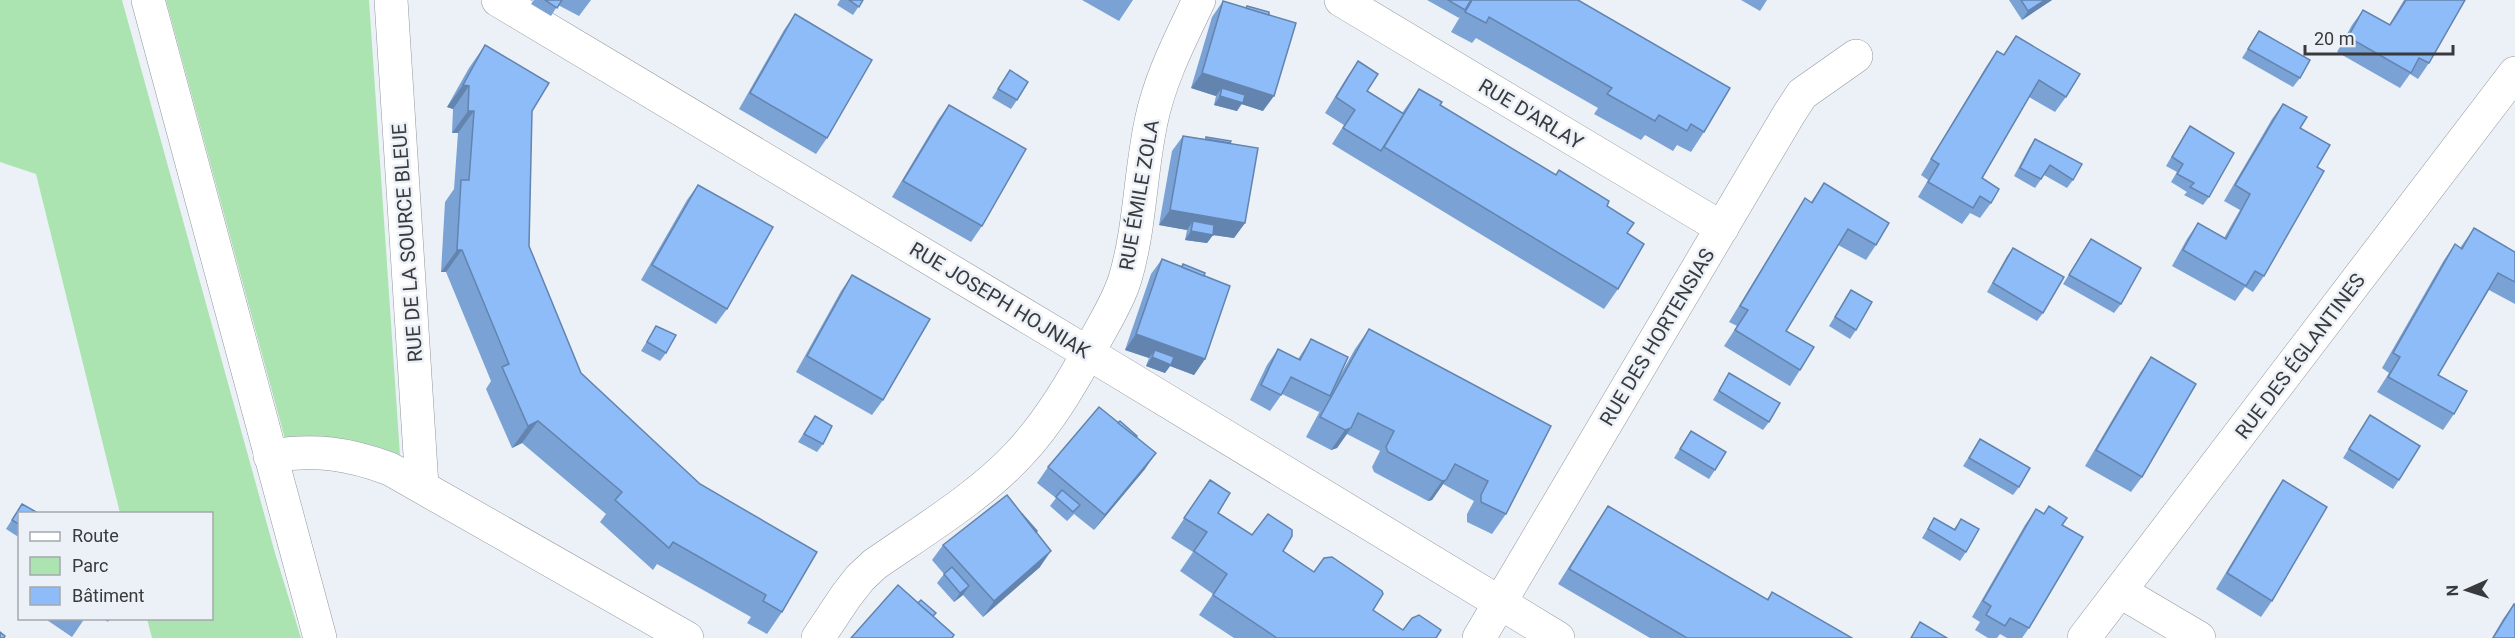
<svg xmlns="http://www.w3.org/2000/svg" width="2515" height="638" font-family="Roboto,sans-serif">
<rect width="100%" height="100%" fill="#ecf1f8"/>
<g fill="#ace4b1">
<path d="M0 0H122L275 553 301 638H152L147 619 212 618V514L120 513 36 174 0 162Z"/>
<path d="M166 0H369L400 455 369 444 332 437 285 439Z"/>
</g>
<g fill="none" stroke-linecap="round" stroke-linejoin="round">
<defs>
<g id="minor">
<path d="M148 0 320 638"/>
<path d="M391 0 422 486"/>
<path d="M498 0 1088 353 1558 638"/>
<path d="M1341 0 1722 228"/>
<path d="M270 456C315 449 347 453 390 469L687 638"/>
<path d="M2121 592 2199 638"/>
<path d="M818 638 846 596 860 578 875 564C924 530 979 497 1019 454 1049 422 1072 383 1093 344 1104 323 1118 302 1125 279 1140 229 1140 174 1151 122 1160 78 1180 40 1199 0"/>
<path d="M1479 638 1789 114 1802 94 1856 56"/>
<path d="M2084 638 2515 73"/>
</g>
</defs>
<use href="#minor" stroke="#93989f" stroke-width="34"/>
<use href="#minor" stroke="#fff" stroke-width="33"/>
</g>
<g fill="#7aa2d5">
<path d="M534 0H591L579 16 558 5 551 16 531 4Z"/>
<path d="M840 0H863L853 15 837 5Z"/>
<path d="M1082 0H1133L1119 21Z"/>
<path d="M1427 0H1578L1704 132 1691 152 1677 145 1673 151 1645 135 1641 140 1594 114 1598 108 1476 38 1472 43 1451 32 1461 15 1459 18Z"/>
<path d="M1741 0H1767L1760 11Z"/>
<path d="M2009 0H2052L2022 20Z"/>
<path d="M2404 0H2465L2429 63 2418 79 2410 74 2400 88 2337 52 2352 25 2363 10 2389 25Z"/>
<path d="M1223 1 1245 8 1247 6 1269 15 1263 111 1242 104 1237 111 1214 105 1216 96 1191 88 1212 17Z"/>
<path d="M795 14 827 138 816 154 739 109 784 30Z"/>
<path d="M2259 31 2300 78 2293 87 2242 58Z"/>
<path d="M2016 36 2066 97 2055 112 2029 97 1982 178 1991 203 1980 218 1970 213 1962 224 1918 197 1928 180 1921 175 1986 67 1997 51 2003 55Z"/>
<path d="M485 45 532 111 529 246 581 373 782 612 767 634 747 623 751 617 657 564 653 570 600 522 606 514 522 443 512 448 486 389 491 381 446 272H441L445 202 454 189 458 133H452L453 109 447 107 469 68Z"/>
<path d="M1358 61 1367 91 1402 113 1419 89 1440 105 1607 206 1627 233 1618 289 1604 309 1332 144 1344 125 1325 113 1347 77Z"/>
<path d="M1010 70 1017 100 1011 109 992 98Z"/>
<path d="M2283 104 2300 128 2317 167 2264 276 2253 292 2245 287 2235 301 2172 266 2187 239 2198 223 2224 238 2240 210 2224 201 2272 119Z"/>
<path d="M949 105 982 226 971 242 892 197 938 120Z"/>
<path d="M2190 126 2209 197 2203 205 2184 195 2187 192 2171 182 2177 172 2166 166 2184 135Z"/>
<path d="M1183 136 1205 139 1206 137 1230 143 1245 223 1234 238 1213 235 1207 243 1185 240 1187 230 1159 225 1172 151Z"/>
<path d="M2035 139 2073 180 2067 188 2044 175 2035 188 2014 176 2029 148Z"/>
<path d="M1824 183 1876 245 1866 260 1838 245 1786 331 1800 370 1790 386 1724 346 1737 326 1729 322 1795 214 1805 198 1811 202Z"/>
<path d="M698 185 727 309 716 324 641 280 687 200Z"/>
<path d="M2474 228 2515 252V304L2489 290 2438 375 2454 414 2443 430 2377 392 2389 373 2382 368 2444 260 2455 244 2460 248Z"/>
<path d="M2091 239 2121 304 2114 313 2063 284Z"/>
<path d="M2013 248 2043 313 2037 321 1987 292 2007 256Z"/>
<path d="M1162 259 1181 266 1183 264 1204 276 1205 359 1194 375 1170 366 1165 373 1146 366 1149 358 1125 350 1151 274Z"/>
<path d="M852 275 883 400 872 415 796 372 841 291Z"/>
<path d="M1851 290 1856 330 1850 339 1829 326Z"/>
<path d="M656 326 666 353 660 361 641 351Z"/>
<path d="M1369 329 1551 426 1506 514 1492 534 1467 522V514L1474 501 1443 484 1432 500 1428 501 1374 472 1372 467 1380 451 1347 434 1337 448 1331 450 1306 437 1321 409 1319 412 1282 394 1270 411 1250 400 1267 365 1278 349 1298 359 1311 339 1338 379 1355 349Z"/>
<path d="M2151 357 2142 477 2131 492 2085 466 2140 373Z"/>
<path d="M1729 373 1769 422 1763 430 1713 400Z"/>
<path d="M2370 415 2399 480 2393 489 2343 458Z"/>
<path d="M815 416 823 444 817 452 798 442Z"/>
<path d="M1691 431 1715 470 1709 479 1674 458Z"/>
<path d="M1136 437 1145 469 1094 530 1074 514 1067 521 1050 506 1056 498 1037 483 1048 467Z"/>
<path d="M1980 439 2019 487 2013 495 1963 466Z"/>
<path d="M1210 480 1218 513 1252 535 1283 551 1403 630 1436 638H1234L1199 615 1213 594 1180 571 1193 552 1171 538Z"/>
<path d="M2283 480 2272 601 2261 617 2216 589 2272 496Z"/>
<path d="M22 504 20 513V538L6 529Z"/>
<path d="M1608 506 1767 599 1772 592 1852 638H1650L1558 584 1597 522Z"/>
<path d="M2049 506 2062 525 2029 628 2022 638H2007L2000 634 1997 638H1988L1975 630 1980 622 1972 617 2025 525 2036 509 2044 514Z"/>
<path d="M1934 518 1954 529 1961 519 1966 552 1960 561 1922 538Z"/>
<path d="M1036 532 1040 567 983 617 963 595 954 602 937 583 944 574 932 560 943 545Z"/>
<path d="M2514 604 2515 638H2492L2503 619Z"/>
<path d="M44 618H85L72 637Z"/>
<path d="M102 618H110L108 622Z"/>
</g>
<g fill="#6384ae">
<path d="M2045 0H2052L2022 20 2028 11Z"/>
<path d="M1202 73 1274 96 1263 111 1241 104 1237 111 1214 105 1220 96 1222 88 1216 96 1191 88Z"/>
<path d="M463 85 469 86 453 109 447 107Z"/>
<path d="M468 111H474L458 133H452Z"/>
<path d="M1170 210 1245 223 1234 238 1213 235 1207 243 1185 240 1191 231 1193 221 1187 230 1159 225Z"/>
<path d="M457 250H462L446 272H441Z"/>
<path d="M1136 334 1205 359 1194 375 1170 366 1165 373 1146 366 1152 357 1155 350 1149 358 1125 350Z"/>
<path d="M538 421 522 443 512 448 528 426Z"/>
<path d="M1351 428 1337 448 1331 450 1345 430Z"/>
<path d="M1156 453 1145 469 1094 530 1105 515Z"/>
<path d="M1446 480 1432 500 1428 501 1442 481Z"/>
<path d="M1051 551 1040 567 983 617 994 601Z"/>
<path d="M969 586 963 595 954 602 960 593Z"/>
</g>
<g fill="#8ebcf8" stroke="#6384ae" stroke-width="1.5">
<path d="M545 0H562L557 8Z"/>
<path d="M849 0H863L859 7Z"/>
<path d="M1448 0H1471L1465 10Z"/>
<path d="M1472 0H1578L1730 88 1704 132 1691 124 1687 131 1659 115 1655 121 1607 94 1612 88 1489 17 1486 23 1465 12Z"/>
<path d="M2021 0H2045L2028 11Z"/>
<path d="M2406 0H2465L2429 63 2419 58 2411 73 2348 37 2363 10 2390 25Z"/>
<path d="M1223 1 1296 23 1274 96 1202 73Z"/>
<path d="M1247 6 1269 12V15L1246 8Z"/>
<path d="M795 14 872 60 827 138 750 93Z"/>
<path d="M2259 31 2310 60 2300 78 2248 49Z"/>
<path d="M2016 36 2080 74 2066 97 2039 80 1982 178 1999 189 1991 203 1980 196 1973 208 1928 182 1939 164 1931 159 1997 51 2004 55Z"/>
<path d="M485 45 549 83 532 111 529 246 581 373 700 484 817 552 782 612 763 601 766 595 673 542 669 548 615 500 622 492 538 421 528 426 502 367 509 364 462 250H457L461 180H469L474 111H468L469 86 463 85Z"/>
<path d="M1358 61 1378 74 1367 91 1404 114 1381 151 1343 128 1355 110 1336 97Z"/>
<path d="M1010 70 1028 82 1017 100 998 89Z"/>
<path d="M1222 88 1245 95 1243 103 1220 96Z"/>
<path d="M1419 89 1442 102 1440 105 1556 175 1559 170 1609 201 1607 206 1634 223 1627 233 1644 244 1618 289 1384 147Z"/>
<path d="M2283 104 2307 117 2300 128 2330 145 2317 167 2324 171 2264 276 2255 271 2246 286 2183 250 2198 223 2226 239 2250 194 2235 185Z"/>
<path d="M949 105 1026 149 982 226 903 181Z"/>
<path d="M2190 126 2234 153 2209 197 2190 187 2194 183 2177 174 2183 164 2172 157Z"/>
<path d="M1183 136 1258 148 1245 223 1170 210Z"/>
<path d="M1206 137 1231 141 1230 143 1206 139Z"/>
<path d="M2035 139 2082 164 2073 180 2050 165 2041 179 2020 168Z"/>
<path d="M1824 183 1889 223 1876 245 1848 229 1786 331 1814 347 1800 370 1735 330 1748 310 1740 306 1805 198 1812 203Z"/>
<path d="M698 185 773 227 727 309 652 265Z"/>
<path d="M1193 221 1214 225 1213 235 1191 231Z"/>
<path d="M2474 228 2515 252V282L2498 273 2438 375 2467 391 2454 414 2388 377 2400 357 2393 353 2455 244 2462 249Z"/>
<path d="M2091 239 2141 268 2121 304 2069 275Z"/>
<path d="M2013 248 2064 277 2043 313 1993 283Z"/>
<path d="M1162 259 1230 286 1205 359 1136 334Z"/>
<path d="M1183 264 1205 273 1204 276 1182 267Z"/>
<path d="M852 275 930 319 883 400 807 356Z"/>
<path d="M1851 290 1872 302 1856 330 1835 317Z"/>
<path d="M656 326 676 335 666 353 647 342Z"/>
<path d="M1369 329 1551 426 1506 514 1481 502V495L1488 481 1455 464 1446 480 1442 481 1388 452 1386 447 1394 431 1358 413 1351 428 1345 430 1320 417Z"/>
<path d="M1311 339 1348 357 1330 396 1291 377 1281 395 1261 385 1278 349 1300 360Z"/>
<path d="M1155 350 1174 357 1171 365 1152 357Z"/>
<path d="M2151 357 2196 384 2142 477 2096 450Z"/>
<path d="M1729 373 1780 403 1769 422 1719 391Z"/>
<path d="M1099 407 1156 453 1105 515 1048 467Z"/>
<path d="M2370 415 2420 446 2399 480 2349 449Z"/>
<path d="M815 416 832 426 823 444 804 434Z"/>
<path d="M1120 421 1137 436 1136 437 1118 423Z"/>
<path d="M1691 431 1726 452 1715 470 1680 449Z"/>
<path d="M1980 439 2030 468 2019 487 1969 458Z"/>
<path d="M1210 480 1230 493 1218 513 1252 535 1268 514 1292 530V536L1283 551 1314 572 1324 558 1332 557 1382 591 1383 594 1373 610 1403 630 1412 618 1419 615 1441 630 1436 638H1277L1213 595 1227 574 1194 551 1207 532 1184 518Z"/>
<path d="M2283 480 2327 507 2272 601 2227 573Z"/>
<path d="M1062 490 1080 505 1073 512 1056 497Z"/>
<path d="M1007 495 1051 551 994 601 943 545Z"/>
<path d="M22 504 38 513H20V525L12 520Z"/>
<path d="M1608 506 1768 600 1772 592 1852 638H1687L1569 569Z"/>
<path d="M2049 506 2067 518 2062 525 2083 537 2029 628 2010 618 2005 626 1986 615 1991 606 1983 601 2036 509 2044 514Z"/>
<path d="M1022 514 1037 531 1036 532Z"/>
<path d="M1934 518 1955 530 1961 519 1979 529 1966 552 1928 529Z"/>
<path d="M952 567 969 586 960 593 944 574Z"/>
<path d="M898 585 954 635 952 638H851Z"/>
<path d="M921 600 936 613 933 616 918 603Z"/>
<path d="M2514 604H2515V638H2493Z"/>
<path d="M1920 622 1947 638H1911Z"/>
<path d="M0 632 5 636 4 638H0Z"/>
</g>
<g text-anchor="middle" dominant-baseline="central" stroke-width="5" stroke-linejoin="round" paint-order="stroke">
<g font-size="20" fill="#383a3c" stroke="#ecf1f8">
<text transform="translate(1531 114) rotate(31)">RUE D'ARLAY</text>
<text transform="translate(1139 195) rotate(-80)">RUE ÉMILE ZOLA</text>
<text transform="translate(407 243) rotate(-94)">RUE DE LA SOURCE BLEUE</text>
<text transform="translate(1000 300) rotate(31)">RUE JOSEPH HOJNIAK</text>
<text transform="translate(1657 337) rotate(-59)">RUE DES HORTENSIAS</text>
<text transform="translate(2300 356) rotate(-53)">RUE DES ÉGLANTINES</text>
</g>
</g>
<rect x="18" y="512" width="195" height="108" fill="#ecf1f8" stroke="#a4a8ad" stroke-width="1.5"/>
<rect x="30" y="532" width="30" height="9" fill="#ffffff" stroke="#a4a8ad" stroke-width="1.5"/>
<text x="72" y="542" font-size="18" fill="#383a3c">Route</text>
<rect x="30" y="557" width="30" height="18" fill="#ace4b1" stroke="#a4a8ad" stroke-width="1.5"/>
<text x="72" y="572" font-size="18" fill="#383a3c">Parc</text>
<rect x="30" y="587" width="30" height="18" fill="#8ebcf8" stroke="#a4a8ad" stroke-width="1.5"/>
<text x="72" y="602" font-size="18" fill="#383a3c">Bâtiment</text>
<g transform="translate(2467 590) rotate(267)" stroke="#ecf1f8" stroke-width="4.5" paint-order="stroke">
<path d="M0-4.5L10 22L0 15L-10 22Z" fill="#383a3c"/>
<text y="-9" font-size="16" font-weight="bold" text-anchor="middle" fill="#383a3c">N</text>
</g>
<path d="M2305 45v9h148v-9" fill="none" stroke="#383a3c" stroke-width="3"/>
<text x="2314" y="45" font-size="18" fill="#383a3c" stroke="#ecf1f8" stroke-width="4.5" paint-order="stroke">20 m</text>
</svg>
